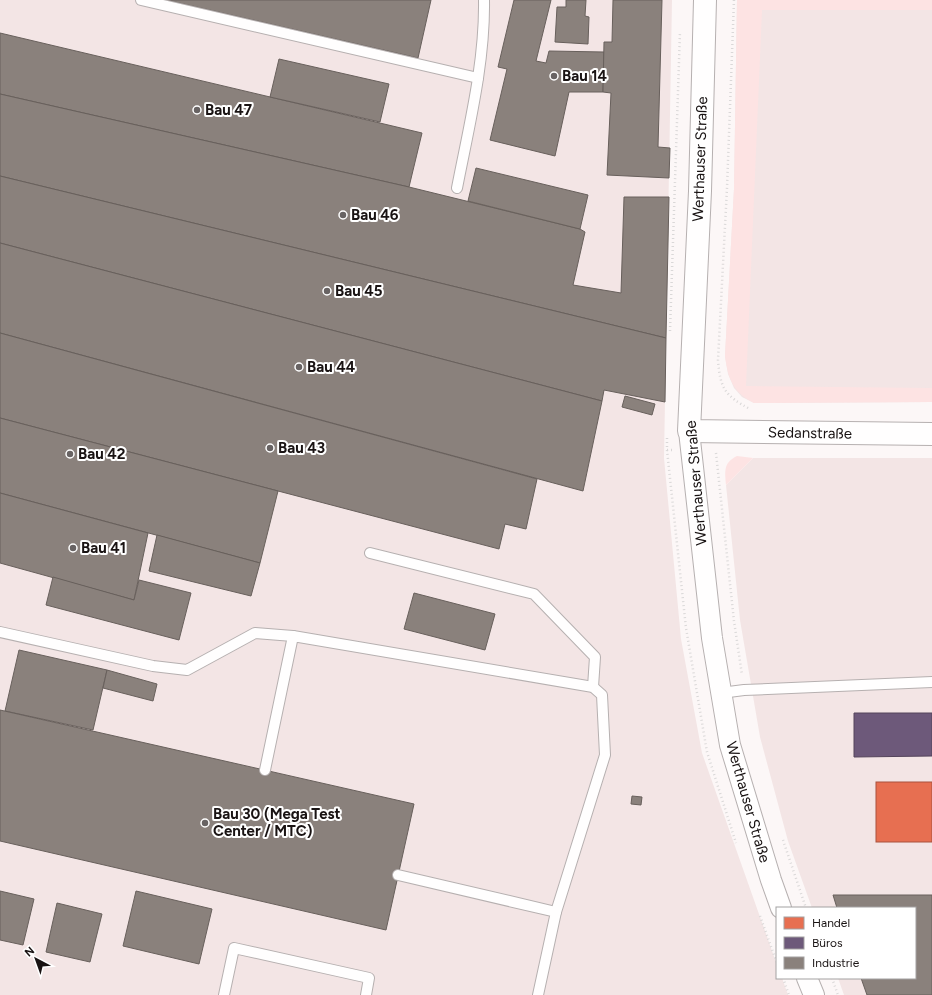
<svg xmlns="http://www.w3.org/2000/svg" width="932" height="995" font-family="Figtree,sans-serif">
<rect width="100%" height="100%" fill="#fcf7f7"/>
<g fill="#f3e5e5">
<path d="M0 0H672L664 458 681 639 702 753 777 965V978H782L788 995H0Z"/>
<path d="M737 0H932V402L754 403 742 397 734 388 728 374 725 356 734 189Z"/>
<path d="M753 458H932V995H844L838 978H915V908H812L788 841 760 737 740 620 726 485Z"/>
</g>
<g fill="#fde3e3">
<path d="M737 0H932V10H762L746 386 932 388V402L754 403C733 392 728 379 725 356L734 189Z"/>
<path d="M737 456 753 458 726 485C725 471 723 463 737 456Z"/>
</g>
<rect fill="#e76f51" stroke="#a9533e" x="876" y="782" width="56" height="60"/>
<path fill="#6d597a" stroke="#54445b" d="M854 713H932V756L854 757Z"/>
<g fill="#8a817c" stroke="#68605c">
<path d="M166 0H431L418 58Z"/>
<path d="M514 0H551L536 61 546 63 549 51 604 52 603 92H569L555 156 490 140 507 69 498 67Z"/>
<path d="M566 0H586L585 16 589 17 588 44 555 42 557 7H566Z"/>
<path d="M613 0H662L658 147 670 148 669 178 607 175 611 93 603 92 604 42H612Z"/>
<path d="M0 33 422 133 409 187 0 94Z"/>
<path d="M279 59 389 84 380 122 270 97Z"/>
<path d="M0 94 409 187 580 229 585 232 573 285 621 293 624 197H669L666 338 0 176Z"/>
<path d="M476 168 588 195 580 229 468 201Z"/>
<path d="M0 176 666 338 665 402 604 390 602 401 0 243Z"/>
<path d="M0 243 602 401 583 491 0 333Z"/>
<path d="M0 333 537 479 526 529 505 524 499 549 0 418Z"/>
<path d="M625 396 655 404 652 415 622 407Z"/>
<path d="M0 418 278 491 260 563 0 493Z"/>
<path d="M0 493 148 533 134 600 0 563Z"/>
<path d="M157 535 260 563 251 596 149 571Z"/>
<path d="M53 577 134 600 139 580 191 593 179 640 46 605Z"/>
<path d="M414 593 495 614 485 650 404 629Z"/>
<path d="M19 650 107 670 93 730 5 711Z"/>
<path d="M107 670 157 684 153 701 103 688Z"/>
<path d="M0 710 414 804 386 930 0 841Z"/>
<path d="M632 796 642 797 641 805 631 804Z"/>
<path d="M0 891 34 899 23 945 0 940Z"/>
<path d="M136 891 212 909 199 964 123 946Z"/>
<path d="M833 895H932V995H867L861 978H915V908H837Z"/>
<path d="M57 903 102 914 90 962 46 952Z"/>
</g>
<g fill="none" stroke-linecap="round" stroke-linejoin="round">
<defs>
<g id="lane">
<path d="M141 0 478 78"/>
<path d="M457 188C469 126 485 63 484 0"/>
<path d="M370 553 534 594 595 657 593 687"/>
<path d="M0 632 153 666 187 670 255 633 293 636"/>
<path d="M721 693 744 690 932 682"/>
<path d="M265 770 293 636 593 687 602 695 605 755 556 912"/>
<path d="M398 875 556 912 538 995"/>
<path d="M224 995 234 948 369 978 366 995"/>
</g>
<g id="street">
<path d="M689 431 712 638 730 745 771 880 781 908"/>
<path d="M807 978 814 995"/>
</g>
<path id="secondary" d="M705 0 700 191 689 431 932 434"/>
</defs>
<use href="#lane" stroke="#b6b0b0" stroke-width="12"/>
<use href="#street" stroke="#b6b0b0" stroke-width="22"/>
<use href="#secondary" stroke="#b6b0b0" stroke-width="24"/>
<g stroke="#dad8d8" stroke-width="2.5" stroke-dasharray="1 3" stroke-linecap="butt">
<path d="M734 0 727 188 718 360C720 388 725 396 750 409"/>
<path d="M670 331 680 32"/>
<path d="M667 438V450H672"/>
<path d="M667 450 686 628 707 752 736 843"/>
<path d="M716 453 734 621 742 675"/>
<path d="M783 840 806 908"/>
<path d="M760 916 777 963"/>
<path d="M783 978 789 995"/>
<path d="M832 978 838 995"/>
</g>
<use href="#lane" stroke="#fffefe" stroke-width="10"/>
<use href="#street" stroke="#fffefe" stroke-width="20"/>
<use href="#secondary" stroke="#fffefe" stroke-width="22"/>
</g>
<g fill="#686363" stroke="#fff" stroke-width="1.5">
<circle cx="554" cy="76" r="4"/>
<circle cx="197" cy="110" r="4"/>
<circle cx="343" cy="215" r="4"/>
<circle cx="327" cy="291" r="4"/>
<circle cx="299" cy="367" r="4"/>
<circle cx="270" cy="448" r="4"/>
<circle cx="70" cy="454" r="4"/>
<circle cx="73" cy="548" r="4"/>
<circle cx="205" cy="823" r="4"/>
</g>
<g text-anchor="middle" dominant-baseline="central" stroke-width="4" stroke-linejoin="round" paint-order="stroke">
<g font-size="15" font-weight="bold" fill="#191313" stroke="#fff" text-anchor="start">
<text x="562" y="76">Bau 14</text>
<text x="205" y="110">Bau 47</text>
<text x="351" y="215">Bau 46</text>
<text x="335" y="291">Bau 45</text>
<text x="307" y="367">Bau 44</text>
<text x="278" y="448">Bau 43</text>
<text x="78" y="454">Bau 42</text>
<text x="81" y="548">Bau 41</text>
<text x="213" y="814">Bau 30 (Mega Test<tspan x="213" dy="17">Center / MTC)</tspan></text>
</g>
<g font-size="15" fill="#191313" stroke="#fff">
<text transform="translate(700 159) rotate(-88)">Werthauser Straße</text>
<text transform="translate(810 433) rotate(1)">Sedanstraße</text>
<text transform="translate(696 483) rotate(-95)">Werthauser Straße</text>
<text transform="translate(748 802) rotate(74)">Werthauser Straße</text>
</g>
</g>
<rect x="776" y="907" width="140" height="72" fill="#ffffff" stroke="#a3a1a1"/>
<rect x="784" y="917" width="20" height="12" fill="#e76f51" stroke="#a3a1a1"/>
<text x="812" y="927" font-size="12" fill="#191313">Handel</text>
<rect x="784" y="937" width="20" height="12" fill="#6d597a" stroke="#a3a1a1"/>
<text x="812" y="947" font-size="12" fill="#191313">Büros</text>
<rect x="784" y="957" width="20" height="12" fill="#8a817c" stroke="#a3a1a1"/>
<text x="812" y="967" font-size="12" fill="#191313">Industrie</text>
<g transform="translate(36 959) rotate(319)" stroke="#ffffff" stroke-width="3" paint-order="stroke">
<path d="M0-3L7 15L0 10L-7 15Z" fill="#191313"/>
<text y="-6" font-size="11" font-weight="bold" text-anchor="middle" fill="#191313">N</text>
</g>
</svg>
